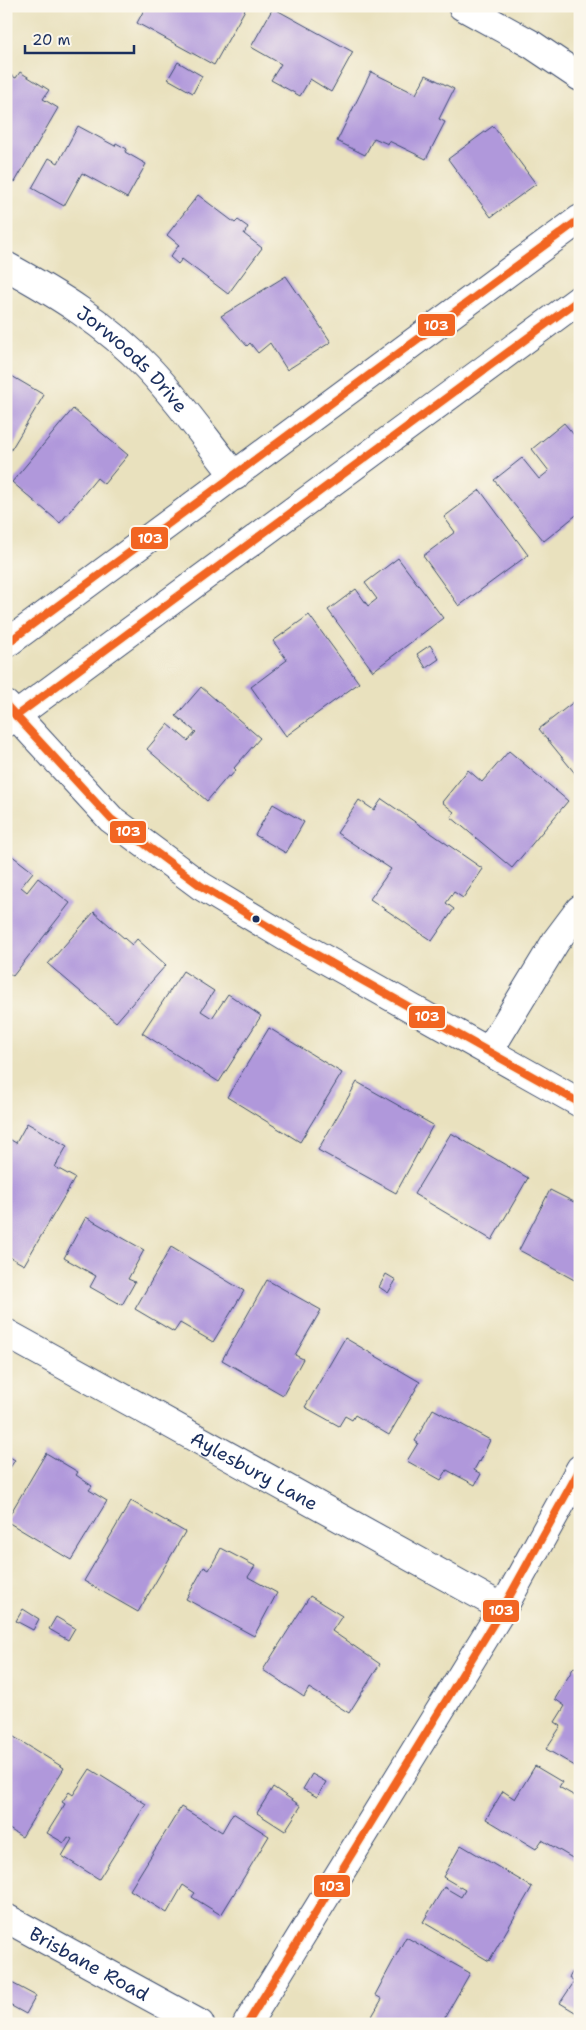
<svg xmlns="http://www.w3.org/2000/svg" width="586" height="2030" font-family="'Shantell Sans',sans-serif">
<rect width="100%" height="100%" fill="#fbf7ec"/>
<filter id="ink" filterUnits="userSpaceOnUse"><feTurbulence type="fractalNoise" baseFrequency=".02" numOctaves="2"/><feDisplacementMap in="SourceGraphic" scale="10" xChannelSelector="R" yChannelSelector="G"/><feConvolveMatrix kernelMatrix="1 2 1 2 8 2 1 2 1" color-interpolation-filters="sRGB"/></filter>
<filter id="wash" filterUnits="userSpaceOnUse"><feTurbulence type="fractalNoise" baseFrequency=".0096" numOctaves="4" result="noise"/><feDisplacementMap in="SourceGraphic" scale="20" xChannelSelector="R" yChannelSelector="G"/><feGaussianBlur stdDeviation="1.12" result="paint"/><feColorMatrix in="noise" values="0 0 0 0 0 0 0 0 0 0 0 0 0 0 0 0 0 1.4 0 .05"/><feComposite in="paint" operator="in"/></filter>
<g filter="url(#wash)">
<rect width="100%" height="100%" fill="#e9e1be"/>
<g id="blocks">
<g fill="#b098db">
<path d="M146 6H247L214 65 137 23Z"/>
<path d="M273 8 353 52 331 92 310 79 300 96 271 80 281 64 251 47Z"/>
<path d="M178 62 202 76 193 93 168 79Z"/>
<path d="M20 72 49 90 43 99 58 108 15 182 6 177V73L16 78Z"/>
<path d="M371 72 416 94 426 75 454 89 439 119 445 122 426 159 389 141 388 144 374 138 365 155 337 141Z"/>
<path d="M78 126 115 146 116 143 127 149 125 152 146 164 127 198 82 173 64 206 32 188 49 158 58 163Z"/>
<path d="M493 126 536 184 491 217 448 159Z"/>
<path d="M198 195 235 223 238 220 248 227 244 234 262 248 228 294 182 259 178 264 170 257 179 245 167 235Z"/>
<path d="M286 276 331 342 287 370 270 343 258 353 250 343 247 346 221 316Z"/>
<path d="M10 375 44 395 6 458V382Z"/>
<path d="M73 409 128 455 104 484 97 478 60 523 12 482Z"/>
<path d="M564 423 580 442V512L544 541 494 480 522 458 539 479 549 471 532 449Z"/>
<path d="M480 490 528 555 459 606 423 556 455 532 444 517Z"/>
<path d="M398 558 443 618 373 671 328 610 356 589 368 606 377 599 365 583Z"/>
<path d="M309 615 359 683 286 736 251 687 287 660 273 641Z"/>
<path d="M430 645 439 659 426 668 417 654Z"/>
<path d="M201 687 260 738 234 768 236 770 230 777 228 776 207 801 147 749 168 724 188 741 196 732 176 716Z"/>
<path d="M580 697V775L578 777 539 729Z"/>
<path d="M509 751 568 801 512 868 451 817 454 812 442 802 468 770 482 782Z"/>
<path d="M382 799 483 869 463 898 454 892 446 903 454 909 432 941 370 899 391 869 337 833 359 800 374 810Z"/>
<path d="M273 804 304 822 286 853 255 835Z"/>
<path d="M6 851 33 872 21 887 27 892 38 878 70 903 13 976 6 971Z"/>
<path d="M94 912 132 945 137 939 166 965 116 1022 48 964Z"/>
<path d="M183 971 214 991 201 1011 212 1018 228 994 261 1016 219 1082 142 1033Z"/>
<path d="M269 1028 342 1073 300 1142 227 1097Z"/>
<path d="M357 1082 433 1125 396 1193 318 1150Z"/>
<path d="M27 1123 67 1146 55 1167 75 1178 24 1265 6 1255V1137L16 1143Z"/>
<path d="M451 1133 528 1178 492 1240 414 1194Z"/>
<path d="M550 1190 580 1205 578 1225 580 1226V1283L519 1250Z"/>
<path d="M86 1217 144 1250 128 1279 135 1282 122 1305 90 1287 96 1276 64 1258Z"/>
<path d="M171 1247 244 1291 213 1342 180 1323 174 1332 135 1309Z"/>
<path d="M386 1274 396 1280 388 1293 379 1287Z"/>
<path d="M267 1280 321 1310 295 1355 303 1359 283 1395 222 1360Z"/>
<path d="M345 1338 420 1382 389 1435 355 1415 352 1420 345 1416 339 1426 305 1407Z"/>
<path d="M433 1409 490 1440 480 1462 479 1461 474 1470 481 1474 475 1485 447 1470 441 1480 407 1461 418 1443 415 1441Z"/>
<path d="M46 1453 78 1472 76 1475 92 1486 89 1490 107 1501 71 1560 6 1521Z"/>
<path d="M6 1455 15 1460 6 1474Z"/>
<path d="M131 1501 185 1532 138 1612 84 1581Z"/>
<path d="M221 1548 255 1566 248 1577 277 1593 254 1636 186 1599 204 1567 209 1570Z"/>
<path d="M310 1596 342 1616 332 1631 380 1664 349 1713 309 1688 304 1697 263 1670Z"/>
<path d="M23 1609 39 1619 33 1630 16 1621Z"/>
<path d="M56 1617 75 1628 68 1640 49 1629Z"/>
<path d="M574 1667 580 1670V1769L546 1749 561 1726 555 1722 565 1706 555 1699Z"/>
<path d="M6 1732 64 1768 22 1837 6 1827Z"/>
<path d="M535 1766 562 1782 559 1787 580 1799V1850L574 1859 542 1840 536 1849 486 1819 503 1791 515 1799Z"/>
<path d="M90 1769 146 1804 99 1879 62 1856 72 1839 68 1837 64 1843 47 1833 65 1804 62 1802 69 1792 73 1795Z"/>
<path d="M312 1774 326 1782 317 1797 303 1789Z"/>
<path d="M273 1787 301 1806 285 1831 257 1813Z"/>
<path d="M181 1807 222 1832 233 1813 269 1836 221 1915 192 1897 195 1893 183 1885 167 1913 130 1890Z"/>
<path d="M461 1845 532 1887 489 1961 423 1922 444 1887 461 1897 465 1890 443 1877Z"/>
<path d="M406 1937 470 1973 441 2024H381L371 2018 382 1999 375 1995Z"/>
<path d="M573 1971 580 1975V2015L560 2003 574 1982 569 1978Z"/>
<path d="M10 1982 36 1996 26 2014 6 2003V1989Z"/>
</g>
</g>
</g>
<g filter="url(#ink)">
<use href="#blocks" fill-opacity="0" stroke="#3a4a6c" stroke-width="1"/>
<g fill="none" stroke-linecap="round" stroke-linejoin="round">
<defs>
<g id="minor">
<path d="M462 6 531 44 580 77"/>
<path id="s1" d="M6 266C57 294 106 324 146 366 179 400 206 440 235 476"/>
<path d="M6 705 111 819 201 886 294 942 580 1103"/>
<path d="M489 1051 556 941 580 909"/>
<path id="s2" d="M6 1333 503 1608"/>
<path id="s3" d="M6 1918 200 2024"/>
<path d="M247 2024 503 1608 580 1469"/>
</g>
<g id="major">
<path d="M6 644 580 219"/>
<path d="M6 723 580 299"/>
</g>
</defs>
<use href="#minor" stroke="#3a4a6c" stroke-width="30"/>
<use href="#major" stroke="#3a4a6c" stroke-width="30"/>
<use href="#minor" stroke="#fff" stroke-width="28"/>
<use href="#major" stroke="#fff" stroke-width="28"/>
<defs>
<g id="bus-1">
<path d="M6 644 580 219"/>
<path d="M6 705 111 819 201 886 294 942 580 1103"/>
<path d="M16 716 580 299"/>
<path d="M247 2024 503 1608 580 1469"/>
</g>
</defs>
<use href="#bus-1" stroke="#fbf7ec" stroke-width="11"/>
<use href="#bus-1" stroke="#f26522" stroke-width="8"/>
</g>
</g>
<circle fill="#1b2f5e" stroke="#fbf7ec" stroke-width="2" cx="256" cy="919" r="4.5"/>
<g text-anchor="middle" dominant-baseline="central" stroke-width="4" stroke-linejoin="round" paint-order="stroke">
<g font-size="19" fill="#1b2f5e" stroke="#fbf7ec">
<text stroke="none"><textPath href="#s1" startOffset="158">Jorwoods Drive</textPath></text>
<text stroke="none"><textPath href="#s2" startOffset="284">Aylesbury Lane</textPath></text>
<text stroke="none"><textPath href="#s3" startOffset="95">Brisbane Road</textPath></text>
</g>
</g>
<g stroke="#fbf7ec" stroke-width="2">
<rect x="417" y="313" width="39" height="24" rx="5" fill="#f26522"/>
<rect x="130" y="526" width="39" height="24" rx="5" fill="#f26522"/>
<rect x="109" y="820" width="38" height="24" rx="5" fill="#f26522"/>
<rect x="408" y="1005" width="38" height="24" rx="5" fill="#f26522"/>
<rect x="482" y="1599" width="38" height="24" rx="5" fill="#f26522"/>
<rect x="313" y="1874" width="38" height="24" rx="5" fill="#f26522"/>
</g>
<g font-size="14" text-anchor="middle" font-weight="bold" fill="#fff">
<text x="436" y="330">103</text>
<text x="150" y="543">103</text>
<text x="128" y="836">103</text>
<text x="427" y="1021">103</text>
<text x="501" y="1615">103</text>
<text x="332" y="1891">103</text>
</g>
<rect width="586" height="2030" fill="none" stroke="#fbf7ec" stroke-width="25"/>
<path d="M25 45v8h109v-8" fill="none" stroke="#1b2f5e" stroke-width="2.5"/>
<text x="32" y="45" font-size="15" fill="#1b2f5e" stroke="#fbf7ec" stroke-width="4" paint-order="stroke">20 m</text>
</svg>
